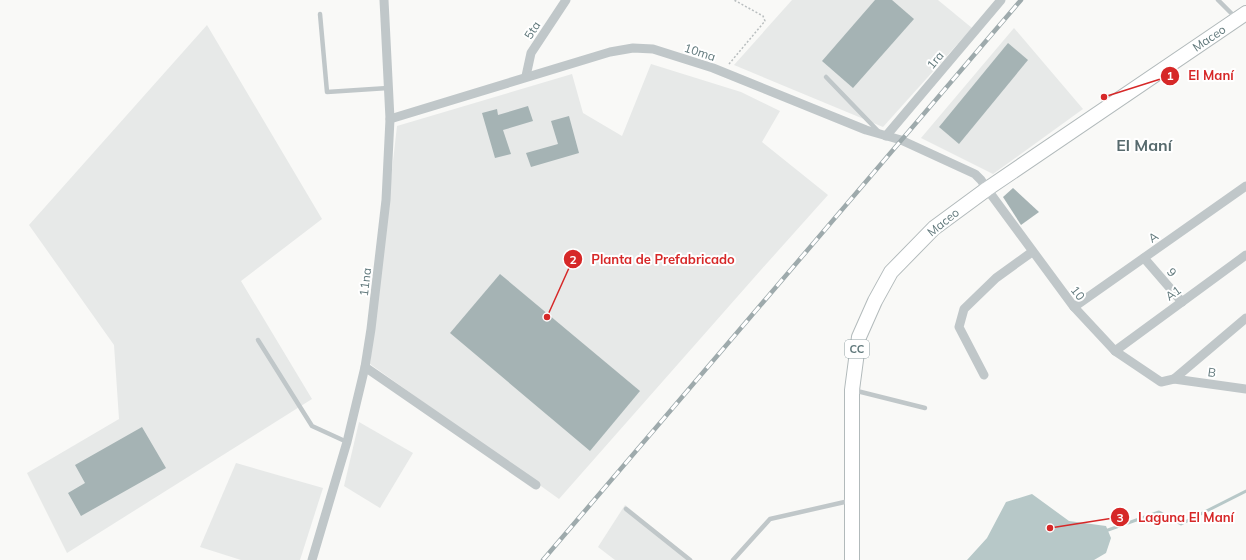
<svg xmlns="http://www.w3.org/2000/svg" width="1246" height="560" font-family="Mulish,sans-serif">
<rect width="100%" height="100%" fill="#f9f9f7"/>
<g fill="#e7e9e8">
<path d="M792 0H938L972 28 883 127 734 65Z"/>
<path d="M207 25 322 219 241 281 312 399 67 553 27 473 119 419 114 345 29 225Z"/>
<path d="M1014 28 1083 109 993 174 921 138Z"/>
<path d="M651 64 741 92 780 111 762 142 828 195 760 271 559 499 370 364 397 126 572 74 583 113 622 136Z"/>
<path d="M359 422 413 453 380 508 344 486Z"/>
<path d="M236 463 323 488 300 560H241L200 547Z"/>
<path d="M625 505 693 560H615L598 547Z"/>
</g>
<path fill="#b7c8c8" d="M1032 494 1069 521 1106 526 1111 538 1106 553 1094 560H967L987 538 1006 502Z"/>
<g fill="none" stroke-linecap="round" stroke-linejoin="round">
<path stroke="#b7c8c8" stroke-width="3" d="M1108 530 1159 512 1181 524 1246 491"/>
</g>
<g fill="#a5b3b4">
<path d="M875 0H892L914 19 853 88 822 61Z"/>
<path d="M1008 43 1028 60 959 144 939 127Z"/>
<path d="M528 106 533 121 503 130 511 154 495 158 482 113 497 109 498 115Z"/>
<path d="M569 116 579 153 531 167 526 153 558 144 551 121Z"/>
<path d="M1013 188 1039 212 1021 225 1003 197Z"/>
<path d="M500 274 640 391 590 451 450 333Z"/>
<path d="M142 427 166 468 81 516 68 493 85 483 75 465Z"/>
</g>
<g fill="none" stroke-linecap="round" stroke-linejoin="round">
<defs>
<path id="primary" d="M852 560V390L859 337 875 301 891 272 934 228 987 189 1246 13"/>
</defs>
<use href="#primary" stroke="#b2babb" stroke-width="16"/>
<path stroke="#b9bebf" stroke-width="1.5" stroke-dasharray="2 2" stroke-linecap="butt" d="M729 64 765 21 763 16 734 0"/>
<g stroke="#c0c7c9" stroke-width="4.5">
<path d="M1218 0 1236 18"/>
<path d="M320 14 327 92 388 88"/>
<path d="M826 77 878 131"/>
<path d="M258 340 312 426 347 442"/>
<path d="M853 390 925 408"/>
<path d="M626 509 690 560"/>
<path d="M733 560 770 519 849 501"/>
</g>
<g stroke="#c0c7c9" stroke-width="9">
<path d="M526 76 531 53 566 0"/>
<path d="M390 119 610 52 633 48 653 49 713 68 866 130 901 140 975 174 981 180 987 189 1074 307 1115 351 1161 382 1174 379 1246 389"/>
<path d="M886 136 1001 0"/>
<path d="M1144 258 1182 302"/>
<path d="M1074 307 1246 186"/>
<path d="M1115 351 1246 255"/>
<path d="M365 367 536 485"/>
<path d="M984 375 959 327 964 309 996 278 1032 252"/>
<path d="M1174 379 1246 318"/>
<path d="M312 560 347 442 365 367 371 329 386 200 390 119 384 0"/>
</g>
<use href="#primary" stroke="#fff" stroke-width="14"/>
<defs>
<path id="rail" d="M543 560 1021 0"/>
</defs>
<use href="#rail" stroke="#9eaaac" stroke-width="4.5"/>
<use href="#rail" stroke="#fff" stroke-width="3" stroke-dasharray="9" stroke-linecap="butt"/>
</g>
<g text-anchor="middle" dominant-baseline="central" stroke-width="4" stroke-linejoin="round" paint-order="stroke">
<rect fill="#fff" stroke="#90a0a3" stroke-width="1" x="845" y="340" width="24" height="18" rx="3"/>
<g font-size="11" font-weight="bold" fill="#60787b">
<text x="857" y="349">CC</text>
</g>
<g font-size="12" fill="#60787b" stroke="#fff">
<text transform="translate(532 30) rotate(-57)">5ta</text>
<text transform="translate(1209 38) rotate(-34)">Maceo</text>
<text transform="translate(700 52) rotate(18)">10ma</text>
<text transform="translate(935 60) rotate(-50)">1ra</text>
<text transform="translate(943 222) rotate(-39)">Maceo</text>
<text transform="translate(1153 237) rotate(-35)">A</text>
<text transform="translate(1172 272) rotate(50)">9</text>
<text transform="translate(365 282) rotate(-83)">11na</text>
<text transform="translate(1078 293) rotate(52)">10</text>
<text transform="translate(1173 293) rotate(-36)">A1</text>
<text transform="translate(1212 372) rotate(8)">B</text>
</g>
<g font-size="16" font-weight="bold" fill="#576a6d" stroke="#fff">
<text x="1144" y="145">El Maní</text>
</g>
</g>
<path fill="none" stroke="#d62828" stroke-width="1.5" d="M1104 97L1170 76M547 317L573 259M1050 528L1120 517"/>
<g fill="#d62828" stroke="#fff" stroke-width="1.5">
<circle cx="1104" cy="97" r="4"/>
<circle cx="547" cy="317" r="4"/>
<circle cx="1050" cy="528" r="4"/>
<circle cx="1170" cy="76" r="10"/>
<circle cx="573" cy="259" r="10"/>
<circle cx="1120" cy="517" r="10"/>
</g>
<g font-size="12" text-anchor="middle" font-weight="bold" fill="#fff">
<text x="1170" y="80">1</text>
<text x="573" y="264">2</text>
<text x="1120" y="522">3</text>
</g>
<g font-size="13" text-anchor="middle" font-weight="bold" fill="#d62828" stroke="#fff" stroke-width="4" stroke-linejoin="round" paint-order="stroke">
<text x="1211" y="80">El Maní</text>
<text x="663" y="264">Planta de Prefabricado</text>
<text x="1186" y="522">Laguna El Maní</text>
</g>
</svg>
